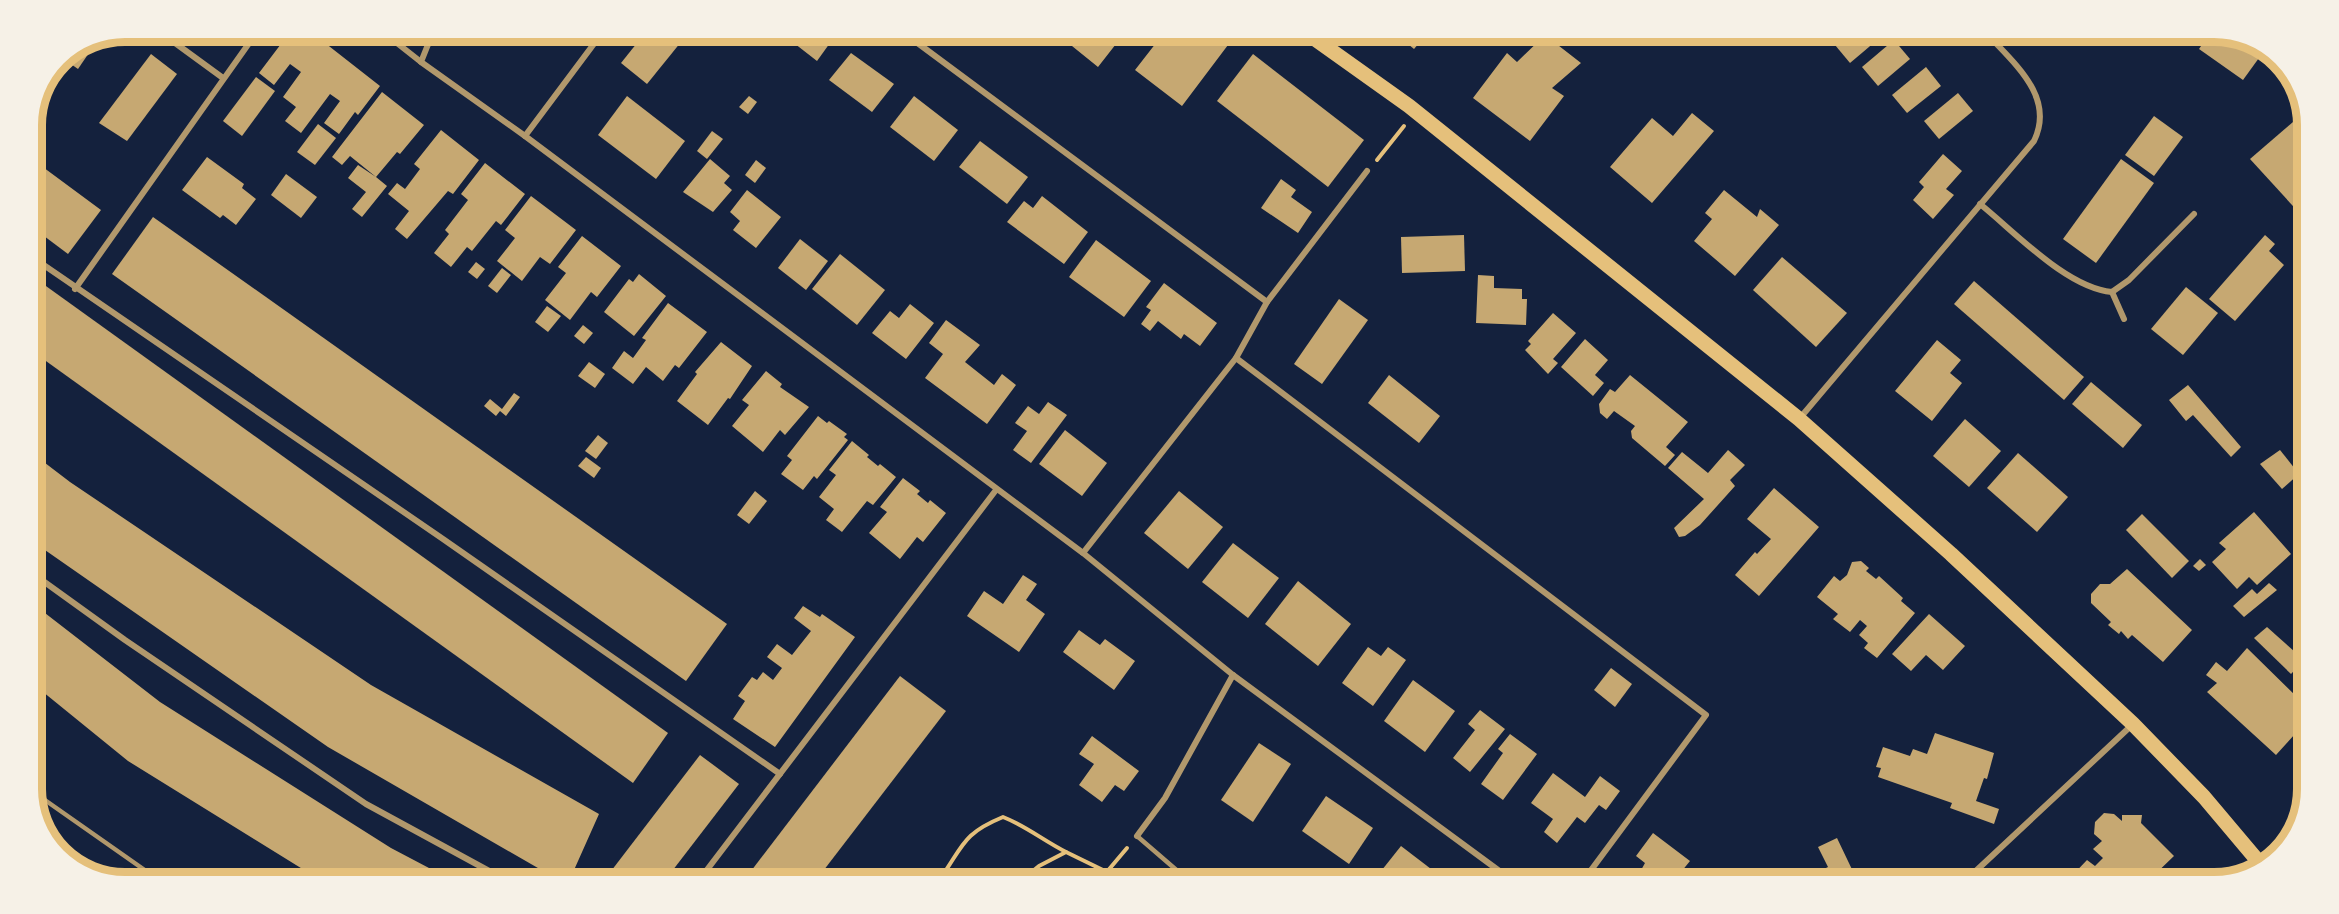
<svg xmlns="http://www.w3.org/2000/svg" width="2339" height="914" font-family="'Roboto Serif',serif">
<rect width="100%" height="100%" fill="#14213d"/>
<g fill="#c6a872">
<path d="M186 32H206L199 41Z"/>
<path d="M290 32H311L380 86 358 115 355 112 339 134 324 123 340 101 330 94 301 133 285 121 296 107 283 97 301 72 290 64 274 85 259 73Z"/>
<path d="M645 33H670L681 42 647 84 621 63Z"/>
<path d="M781 33H832L835 36 817 61Z"/>
<path d="M1082 34H1111L1108 37 1116 44 1098 67 1072 46Z"/>
<path d="M1163 34H1188L1202 44 1210 34H1221L1231 41 1182 106 1135 70Z"/>
<path d="M1397 35H1426L1414 49Z"/>
<path d="M1545 35 1581 63 1552 88 1564 96 1530 141 1473 98 1507 53 1517 62Z"/>
<path d="M1846 36H1882L1850 63 1835 45Z"/>
<path d="M2208 36 2244 37 2264 51 2243 80 2199 49Z"/>
<path d="M1894 40 1910 59 1878 86 1862 67Z"/>
<path d="M95 44 78 69 65 60 67 56Z"/>
<path d="M851 53 894 84 872 112 829 80Z"/>
<path d="M151 54 177 74 127 141 99 123Z"/>
<path d="M1253 54 1364 140 1328 187 1217 101Z"/>
<path d="M1926 67 1941 86 1907 113 1892 95Z"/>
<path d="M256 77 275 91 242 136 223 121Z"/>
<path d="M382 92 424 125 400 154 397 152 376 177 387 186 362 217 352 209 366 192 348 178 358 165 376 177 350 156 342 165 332 157Z"/>
<path d="M1958 93 1973 111 1939 139 1924 121Z"/>
<path d="M627 96 685 141 656 179 598 135Z"/>
<path d="M749 96 757 102 748 114 739 107Z"/>
<path d="M914 96 958 130 934 161 890 127Z"/>
<path d="M1692 113 1714 131 1652 203 1610 167 1652 118 1673 136Z"/>
<path d="M2154 116 2183 137 2154 176 2125 155Z"/>
<path d="M2293 122 2307 138V214L2303 217 2250 159Z"/>
<path d="M318 124 336 138 315 165 297 152Z"/>
<path d="M441 130 479 160 453 194 448 191 407 239 395 229 409 211 388 194 397 183 405 189 420 169 414 164Z"/>
<path d="M712 131 723 139 707 159 697 151Z"/>
<path d="M980 141 1028 177 1007 204 959 167Z"/>
<path d="M1943 154 1962 171 1946 189 1954 195 1933 219 1913 200 1924 187 1919 182Z"/>
<path d="M207 157 244 184 242 188 256 199 236 225 223 215 220 218 182 190Z"/>
<path d="M32 159 101 210 68 254 32 227Z"/>
<path d="M710 159 730 176 724 183 732 190 713 212 683 192Z"/>
<path d="M2121 159 2154 183 2096 263 2063 239Z"/>
<path d="M756 160 766 168 755 183 745 175Z"/>
<path d="M485 163 525 194 501 225 496 221 472 251 467 247 451 267 434 253 449 234 445 230 468 200 461 194Z"/>
<path d="M286 174 317 197 301 218 271 195Z"/>
<path d="M1281 179 1296 190 1291 197 1312 212 1298 233 1261 208Z"/>
<path d="M747 190 781 217 756 248 733 230 740 221 730 212Z"/>
<path d="M1724 190 1757 217 1760 209 1779 225 1735 276 1694 241 1712 219 1705 213Z"/>
<path d="M531 196 576 230 550 264 540 257 522 281 497 261 515 238 505 230Z"/>
<path d="M1042 196 1088 232 1064 264 1007 222 1024 201 1033 208Z"/>
<path d="M153 217 727 624 686 681 112 274Z"/>
<path d="M1464 235 1465 271 1402 273 1401 237Z"/>
<path d="M2265 235 2275 244 2269 251 2284 265 2235 321 2209 299Z"/>
<path d="M582 236 621 266 597 297 591 292 570 320 545 300 566 273 558 267Z"/>
<path d="M800 239 828 261 806 290 778 268Z"/>
<path d="M1096 240 1151 281 1124 317 1069 277Z"/>
<path d="M840 254 885 290 857 325 812 289Z"/>
<path d="M1782 257 1847 313 1816 347 1753 290Z"/>
<path d="M476 262 485 269 477 279 468 272Z"/>
<path d="M502 268 511 275 497 293 488 286Z"/>
<path d="M639 274 666 296 634 336 604 312 629 279 633 282Z"/>
<path d="M1478 275 1494 276V288L1522 289V299H1527L1526 325 1476 323Z"/>
<path d="M32 276 668 733 633 783 32 351Z"/>
<path d="M1974 281 2084 377 2064 400 1954 304Z"/>
<path d="M1164 283 1217 323 1200 346 1184 334 1181 339 1158 321 1150 331 1141 324 1151 310 1146 307Z"/>
<path d="M2186 287 2218 313 2183 355 2151 329Z"/>
<path d="M1339 299 1368 320 1322 384 1294 364Z"/>
<path d="M668 303 707 332 679 368 675 365 663 381 646 367 633 384 612 368 624 351 633 358 646 340 642 338Z"/>
<path d="M910 304 934 323 906 359 872 333 890 311 899 318Z"/>
<path d="M547 306 561 316 548 332 535 322Z"/>
<path d="M1553 313 1576 333 1553 359 1558 363 1548 374 1525 350 1531 344 1528 341Z"/>
<path d="M946 320 980 345 965 362 994 385 1002 374 1016 385 987 424 925 378 943 354 929 343Z"/>
<path d="M583 325 593 333 584 344 574 336Z"/>
<path d="M1585 339 1608 360 1595 375 1604 383 1593 396 1561 367Z"/>
<path d="M1937 340 1961 360 1950 373 1962 383 1932 421 1895 391Z"/>
<path d="M721 342 752 366 730 399 728 398 708 425 677 401 697 374 695 372Z"/>
<path d="M589 362 605 374 595 388 578 376Z"/>
<path d="M766 371 782 384 780 387 809 407 785 435 780 430 763 452 732 426 749 405 742 400Z"/>
<path d="M1389 375 1440 416 1419 443 1368 403Z"/>
<path d="M1630 375 1688 422 1666 447 1675 455 1665 466 1632 438 1631 431 1635 426 1614 411 1607 419 1600 413 1599 404 1610 389 1615 392Z"/>
<path d="M2091 382 2142 425 2123 448 2072 404Z"/>
<path d="M2188 385 2241 447 2231 457 2193 415 2186 421 2169 400Z"/>
<path d="M514 393 520 397 506 416 500 411 496 416 484 406 490 399 502 409Z"/>
<path d="M1048 402 1067 415 1031 463 1013 450 1027 431 1015 423 1028 406 1039 414Z"/>
<path d="M818 416 827 423 829 421 847 434 844 437 848 440 817 479 814 476 803 490 781 474 792 460 787 456Z"/>
<path d="M1965 419 2001 451 1969 487 1933 456Z"/>
<path d="M1065 430 1107 463 1082 496 1039 464Z"/>
<path d="M598 435 608 443 596 459 585 451Z"/>
<path d="M2304 438H2305V455L2301 451Z"/>
<path d="M852 441 869 455 867 457 878 466 880 464 896 477 873 505 867 501 842 532 826 520 834 509 819 497 836 475 829 470Z"/>
<path d="M1728 450 1745 465 1730 480 1735 486 1700 525 1685 536 1679 537 1674 528 1704 499 1668 468 1682 452 1708 473Z"/>
<path d="M2280 450 2299 474 2282 489 2260 464Z"/>
<path d="M32 453 70 482 371 685 599 814 570 879H557L328 747 32 541Z"/>
<path d="M2018 453 2068 497 2037 532 1987 488Z"/>
<path d="M586 457 601 468 594 478 578 466Z"/>
<path d="M903 478 920 491 917 494 928 503 930 500 946 513 923 542 917 537 900 559 869 533 887 512 880 507Z"/>
<path d="M1774 488 1819 527 1759 596 1735 575 1755 552 1757 554 1771 539 1747 519Z"/>
<path d="M755 491 767 501 749 524 737 515Z"/>
<path d="M1179 491 1223 527 1188 569 1144 533Z"/>
<path d="M2254 512 2291 554 2257 585 2249 577 2237 589 2212 562 2226 549 2219 543Z"/>
<path d="M2142 514 2189 561 2172 578 2126 530Z"/>
<path d="M1233 543 1279 578 1248 618 1202 582Z"/>
<path d="M2200 559 2206 565 2199 571 2193 566Z"/>
<path d="M1861 561 1869 568 1866 571 1876 579 1879 576 1903 598 1901 601 1915 613 1877 658 1864 648 1868 643 1859 635 1867 626 1860 620 1850 632 1833 619 1838 614 1817 597 1834 576 1840 581 1847 575 1852 562Z"/>
<path d="M2127 569 2192 630 2163 662 2132 635 2128 639 2121 631 2119 634 2108 625 2111 622 2091 603V594L2100 584H2110Z"/>
<path d="M1023 575 1037 584 1026 600 1045 614 1019 652 967 616 984 591 1003 604Z"/>
<path d="M1298 581 1351 624 1318 666 1265 624Z"/>
<path d="M2269 583 2277 590 2244 617 2233 606 2252 589 2257 594Z"/>
<path d="M32 603 160 702 391 848 448 878H317L128 761 32 683Z"/>
<path d="M803 606 820 617 822 614 855 637 775 747 733 719 745 701 738 696 752 677 757 680 763 672 773 680 782 668 767 657 777 644 792 655 811 631 794 618Z"/>
<path d="M1929 614 1965 646 1943 670 1926 655 1911 671 1892 654Z"/>
<path d="M2267 627 2304 660 2291 674 2254 638Z"/>
<path d="M1079 630 1100 645 1105 639 1135 661 1114 690 1063 652Z"/>
<path d="M1368 647 1381 656 1388 647 1406 660 1373 706 1342 683Z"/>
<path d="M2247 648 2303 703V725L2276 755 2207 692 2217 683 2206 675 2216 662 2227 671Z"/>
<path d="M1611 668 1632 684 1615 707 1594 690Z"/>
<path d="M900 676 946 711 817 879H745Z"/>
<path d="M1413 680 1455 711 1425 752 1384 721Z"/>
<path d="M1480 710 1505 729 1470 772 1453 758 1475 730 1468 724Z"/>
<path d="M1935 733 1994 753 1987 779 1984 778 1976 801 1999 809 1994 824 1950 808 1952 803 1878 777 1881 768 1876 767 1883 747 1910 756 1913 749 1927 754Z"/>
<path d="M1510 734 1537 754 1503 800 1481 784 1503 753 1498 749Z"/>
<path d="M1092 736 1139 771 1124 791 1115 785 1102 802 1079 785 1094 764 1079 754Z"/>
<path d="M1259 743 1291 764 1253 822 1221 800Z"/>
<path d="M700 755 739 784 666 879H605Z"/>
<path d="M1553 773 1585 797 1600 776 1620 791 1606 810 1599 805 1585 823 1577 817 1557 843 1544 832 1553 819 1531 803Z"/>
<path d="M2303 790V802L2296 795Z"/>
<path d="M1326 796 1373 828 1349 864 1302 831Z"/>
<path d="M2104 813 2114 814 2122 821V815H2142L2141 823 2174 856 2147 882H2136L2126 872 2117 880 2120 882H2066L2087 860 2095 866 2103 858 2093 849 2102 841 2094 834 2095 822Z"/>
<path d="M1653 833 1690 861 1677 877 1683 881H1635L1645 863 1636 856Z"/>
<path d="M1837 838 1858 882 1799 881 1828 867 1818 847Z"/>
<path d="M1401 846 1435 872 1428 881 1374 880Z"/>
</g>
<g fill="none" stroke-linecap="round" stroke-linejoin="round">
<g stroke="#e5c07b" stroke-width="4">
<path d="M1377 160 1404 126"/>
<path d="M940 879C964 845 962 834 1003 817 1026 826 1044 841 1066 852"/>
<path d="M1022 880 1039 866 1066 852 1107 872"/>
<path d="M1100 880 1127 848"/>
</g>
<g stroke="#b1986c" stroke-width="4.5">
<path d="M32 791 156 878"/>
<path d="M1137 836 1188 880"/>
</g>
<g stroke="#b1986c" stroke-width="6">
<path d="M160 32 223 78"/>
<path d="M383 32 421 62"/>
<path d="M433 32 421 62 525 136 1083 553 1233 675 1513 881"/>
<path d="M904 33 1267 302"/>
<path d="M525 136 602 33"/>
<path d="M1980 204C2016 233 2067 288 2112 292L2129 280 2194 214"/>
<path d="M32 257 443 539 780 774"/>
<path d="M75 289 257 32"/>
<path d="M2112 292 2124 319"/>
<path d="M1236 358 1706 715 1583 881"/>
<path d="M1800 418 2034 141C2055 98 2016 65 1989 36"/>
<path d="M1083 553 1236 358 1267 302 1367 171"/>
<path d="M32 573 125 640 366 804 502 878"/>
<path d="M1137 836 1165 798 1233 675"/>
<path d="M700 879 996 490"/>
<path d="M1964 882 2132 725"/>
</g>
<path stroke="#e5c07b" stroke-width="15" d="M1308 34 1409 106 1799 419 1951 554 2133 724 2204 797 2263 867"/>
</g>
<path d="M0 0H2339V914H0ZM125 42H2214A83 83 0 0 1 2297 125V789A83 83 0 0 1 2214 872H125A83 83 0 0 1 42 789V125A83 83 0 0 1 125 42Z" fill="#f6f1e7" fill-rule="evenodd"/>
<path fill="none" stroke="#e5c07b" stroke-width="8" d="M125 42H2214A83 83 0 0 1 2297 125V789A83 83 0 0 1 2214 872H125A83 83 0 0 1 42 789V125A83 83 0 0 1 125 42Z"/>
</svg>
